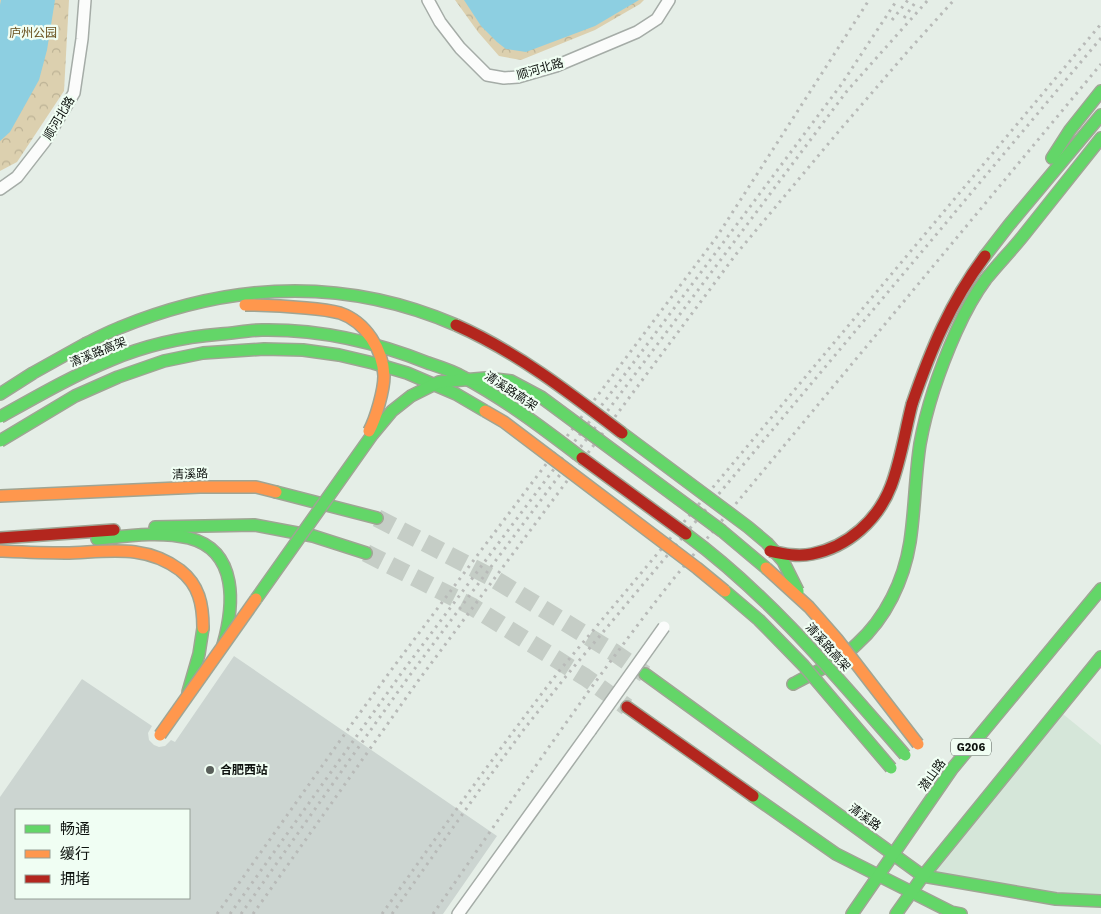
<svg xmlns="http://www.w3.org/2000/svg" width="1101" height="914" font-family="'Work Sans','Noto Sans SC',sans-serif">
<defs>
<pattern id="forest-crowns" width="20" height="18" patternUnits="userSpaceOnUse" patternTransform="scale(1.25)"><rect width="20" height="18" fill="#dcd0af"/><path d="M2 6a3 3 0 1 1 6 0M12 15a3 3 0 1 1 6 0" fill="none" stroke="#bcb295"/></pattern>
</defs>
<rect width="100%" height="100%" fill="#e5eee7"/>
<path fill="#d5e6d9" d="M1058 710 1101 745V901L923 876Z"/>
<g fill="url(#forest-crowns)">
<path d="M0 0H69L64 91 17 162 0 171Z"/>
<path d="M455 0H644L640 4 595 30 521 60 499 56 478 32Z"/>
</g>
<g fill="#8dcfe1">
<path d="M1 0H55L47 50 39 80 10 132 0 141V5Z"/>
<path d="M464 0H639L595 26 526 52 506 49 497 42 481 26Z"/>
</g>
<path fill="#ccd5d1" fill-rule="evenodd" d="M234 656 497 836 443 914H0V797L82 679 152 726 148 733 149 740 154 745 159 747 165 746 171 740 175 742ZM16 810H189V898H16Z"/>
<g fill="none" stroke-linecap="round" stroke-linejoin="round">
<g stroke="#c5cdc6" stroke-width="18" stroke-dasharray="18 9" stroke-linecap="butt">
<path d="M377 518 491 577 615 653 645 674"/>
<path d="M366 553 471 606 585 677 627 707"/>
</g>
<defs>
<g id="street">
<path d="M428 0 440 22 460 48 487 75 504 78 518 77 556 66 637 32 657 19 669 0"/>
<path d="M0 189 17 177 45 141 74 93 82 39 85 0"/>
<path d="M458 914 590 731"/>
</g>
<g id="fast">
<path d="M1052 158 1070 130 1101 91"/>
<path d="M985 256 1009 225 1101 115"/>
<path d="M0 394 33 373 85 344"/>
<path d="M276 492 377 518"/>
<path d="M155 527 254 525 313 536 366 553"/>
<path d="M97 539C127 536 159 531 189 538 239 551 234 606 223 645"/>
<path d="M645 674 923 876 1056 899 1101 901"/>
<path d="M793 684C815 672 839 662 857 644 886 618 904 580 910 542 915 509 915 476 920 444 927 405 940 368 956 332 964 314 974 295 986 279 998 264 1011 251 1023 236 1049 203 1075 171 1101 138"/>
<path d="M188 692 199 654 203 628"/>
<path d="M753 796 836 854 951 912 961 914"/>
<path d="M852 914 952 769 1101 589"/>
<path d="M896 914 923 876 1101 657"/>
</g>
<g id="slow">
<path d="M0 496 200 487H256L276 492"/>
<path d="M0 551C22 552 43 553 65 553 106 552 144 543 180 570 199 585 203 604 203 628"/>
</g>
<g id="jam">
<path d="M912 404C931 349 950 303 985 256"/>
<path d="M0 538 114 530"/>
<path d="M627 707 753 796"/>
</g>
</defs>
<use href="#street" stroke="#a5aca7" stroke-width="14"/>
<use href="#fast" stroke="#9fa594" stroke-width="14"/>
<use href="#slow" stroke="#9fa594" stroke-width="14"/>
<use href="#jam" stroke="#9fa594" stroke-width="14"/>
<use href="#street" stroke="#fbfcfb" stroke-width="11"/>
<use href="#fast" stroke="#63d668" stroke-width="11"/>
<use href="#slow" stroke="#ff974d" stroke-width="11"/>
<use href="#jam" stroke="#b3261e" stroke-width="11"/>
<g stroke="#b8bab8" stroke-width="3" stroke-dasharray="2.5 5" stroke-linecap="butt">
<path d="M904 18 917 0"/>
<path d="M892 20 908 0"/>
<path d="M217 914 354 721 395 665 716 238 869 0"/>
<path d="M230 914 403 671 841 85 897 0"/>
<path d="M241 914 370 731 410 675 847 91 928 0"/>
<path d="M253 914 418 681 737 253 839 131 908 51 954 0"/>
<path d="M382 914C440 832 498 750 560 670L1101 24"/>
<path d="M392 914 481 788 525 728 567 675 1101 38"/>
<path d="M433 914C512 801 589 685 675 577L1101 64"/>
</g>
<defs>
<path id="street-bridge" d="M590 731 664 627"/>
<g id="fast-bridge">
<path d="M85 344C96 339 108 332 119 328 231 282 345 277 456 325"/>
<path d="M0 417C36 397 72 376 111 360 146 345 183 337 221 334 235 333 249 330 262 330 319 329 376 342 428 363 440 367 453 371 463 377 506 400 544 429 582 458"/>
<path d="M622 433 748 527 767 543 783 561 798 591"/>
<path d="M0 441 75 396 118 377 164 361 203 353 264 349 303 350 339 355 373 363 407 373 456 394 485 411"/>
<path d="M686 534C770 596 837 677 905 755"/>
<path d="M725 591 759 620 804 666 891 768"/>
<path d="M256 599 372 435 392 411 411 396 439 382 486 378 511 381 541 397 722 531 766 568"/>
</g>
<g id="slow-bridge">
<path d="M245 305C266 305 286 306 306 308 318 309 329 310 340 313 366 322 383 350 384 376 384 390 376 418 369 431"/>
<path d="M485 411 504 422 697 568 725 591"/>
<path d="M766 568 809 607 837 639 918 744"/>
<path d="M160 735 256 599"/>
</g>
<g id="jam-bridge">
<path d="M456 325C517 352 570 393 622 433"/>
<path d="M582 458 686 534"/>
<path d="M770 551C784 554 798 557 812 554 848 547 878 520 891 486 901 460 905 431 912 404"/>
</g>
</defs>
<use href="#street-bridge" stroke="#a5aca7" stroke-width="14" stroke-linecap="butt"/>
<use href="#fast-bridge" stroke="#9fa594" stroke-width="14" stroke-linecap="butt"/>
<use href="#slow-bridge" stroke="#9fa594" stroke-width="14" stroke-linecap="butt"/>
<use href="#jam-bridge" stroke="#9fa594" stroke-width="14" stroke-linecap="butt"/>
<use href="#street-bridge" stroke="#fbfcfb" stroke-width="11"/>
<use href="#fast-bridge" stroke="#63d668" stroke-width="11"/>
<use href="#slow-bridge" stroke="#ff974d" stroke-width="11"/>
<use href="#jam-bridge" stroke="#b3261e" stroke-width="11"/>
</g>
<circle fill="#595f5a" stroke="#f0fef3" stroke-width="2" cx="210" cy="770" r="5"/>
<g text-anchor="middle" dominant-baseline="central" stroke-width="4.5" stroke-linejoin="round" paint-order="stroke">
<rect fill="#f0fef3" stroke="#515953" stroke-width="1" x="951" y="738.5" width="40" height="17" rx="4"/>
<g font-size="11" font-weight="bold" fill="#0d120e">
<text x="971" y="747">G206</text>
</g>
<g font-size="12" fill="#6a511e" stroke="#f0fef3">
<text x="33" y="33">庐州公园</text>
</g>
<g font-size="12" fill="#0d120e" stroke="#f0fef3">
<text transform="translate(540 69) rotate(-16)">顺河北路</text>
<text transform="translate(59 118) rotate(-59)">顺河北路</text>
<text transform="translate(98 352) rotate(-22)">清溪路高架</text>
<text transform="translate(511 391) rotate(33)">清溪路高架</text>
<text transform="translate(190 474) rotate(-2)">清溪路</text>
<text transform="translate(828 647) rotate(48)">清溪路高架</text>
<text transform="translate(932 775) rotate(-54)">潜山路</text>
<text transform="translate(865 817) rotate(36)">清溪路</text>
</g>
<g font-size="12" font-weight="bold" fill="#0d120e" stroke="#f0fef3" text-anchor="start">
<text x="220" y="770">合肥西站</text>
</g>
</g>
<rect x="15" y="809" width="175" height="90" fill="#f0fef3" stroke="#95a097"/>
<rect x="25" y="825" width="25" height="8" fill="#63d668" stroke="#95a097"/>
<text x="60" y="834" font-size="15" fill="#0d120e">畅通</text>
<rect x="25" y="850" width="25" height="8" fill="#ff974d" stroke="#95a097"/>
<text x="60" y="859" font-size="15" fill="#0d120e">缓行</text>
<rect x="25" y="875" width="25" height="8" fill="#b3261e" stroke="#95a097"/>
<text x="60" y="884" font-size="15" fill="#0d120e">拥堵</text>
</svg>
